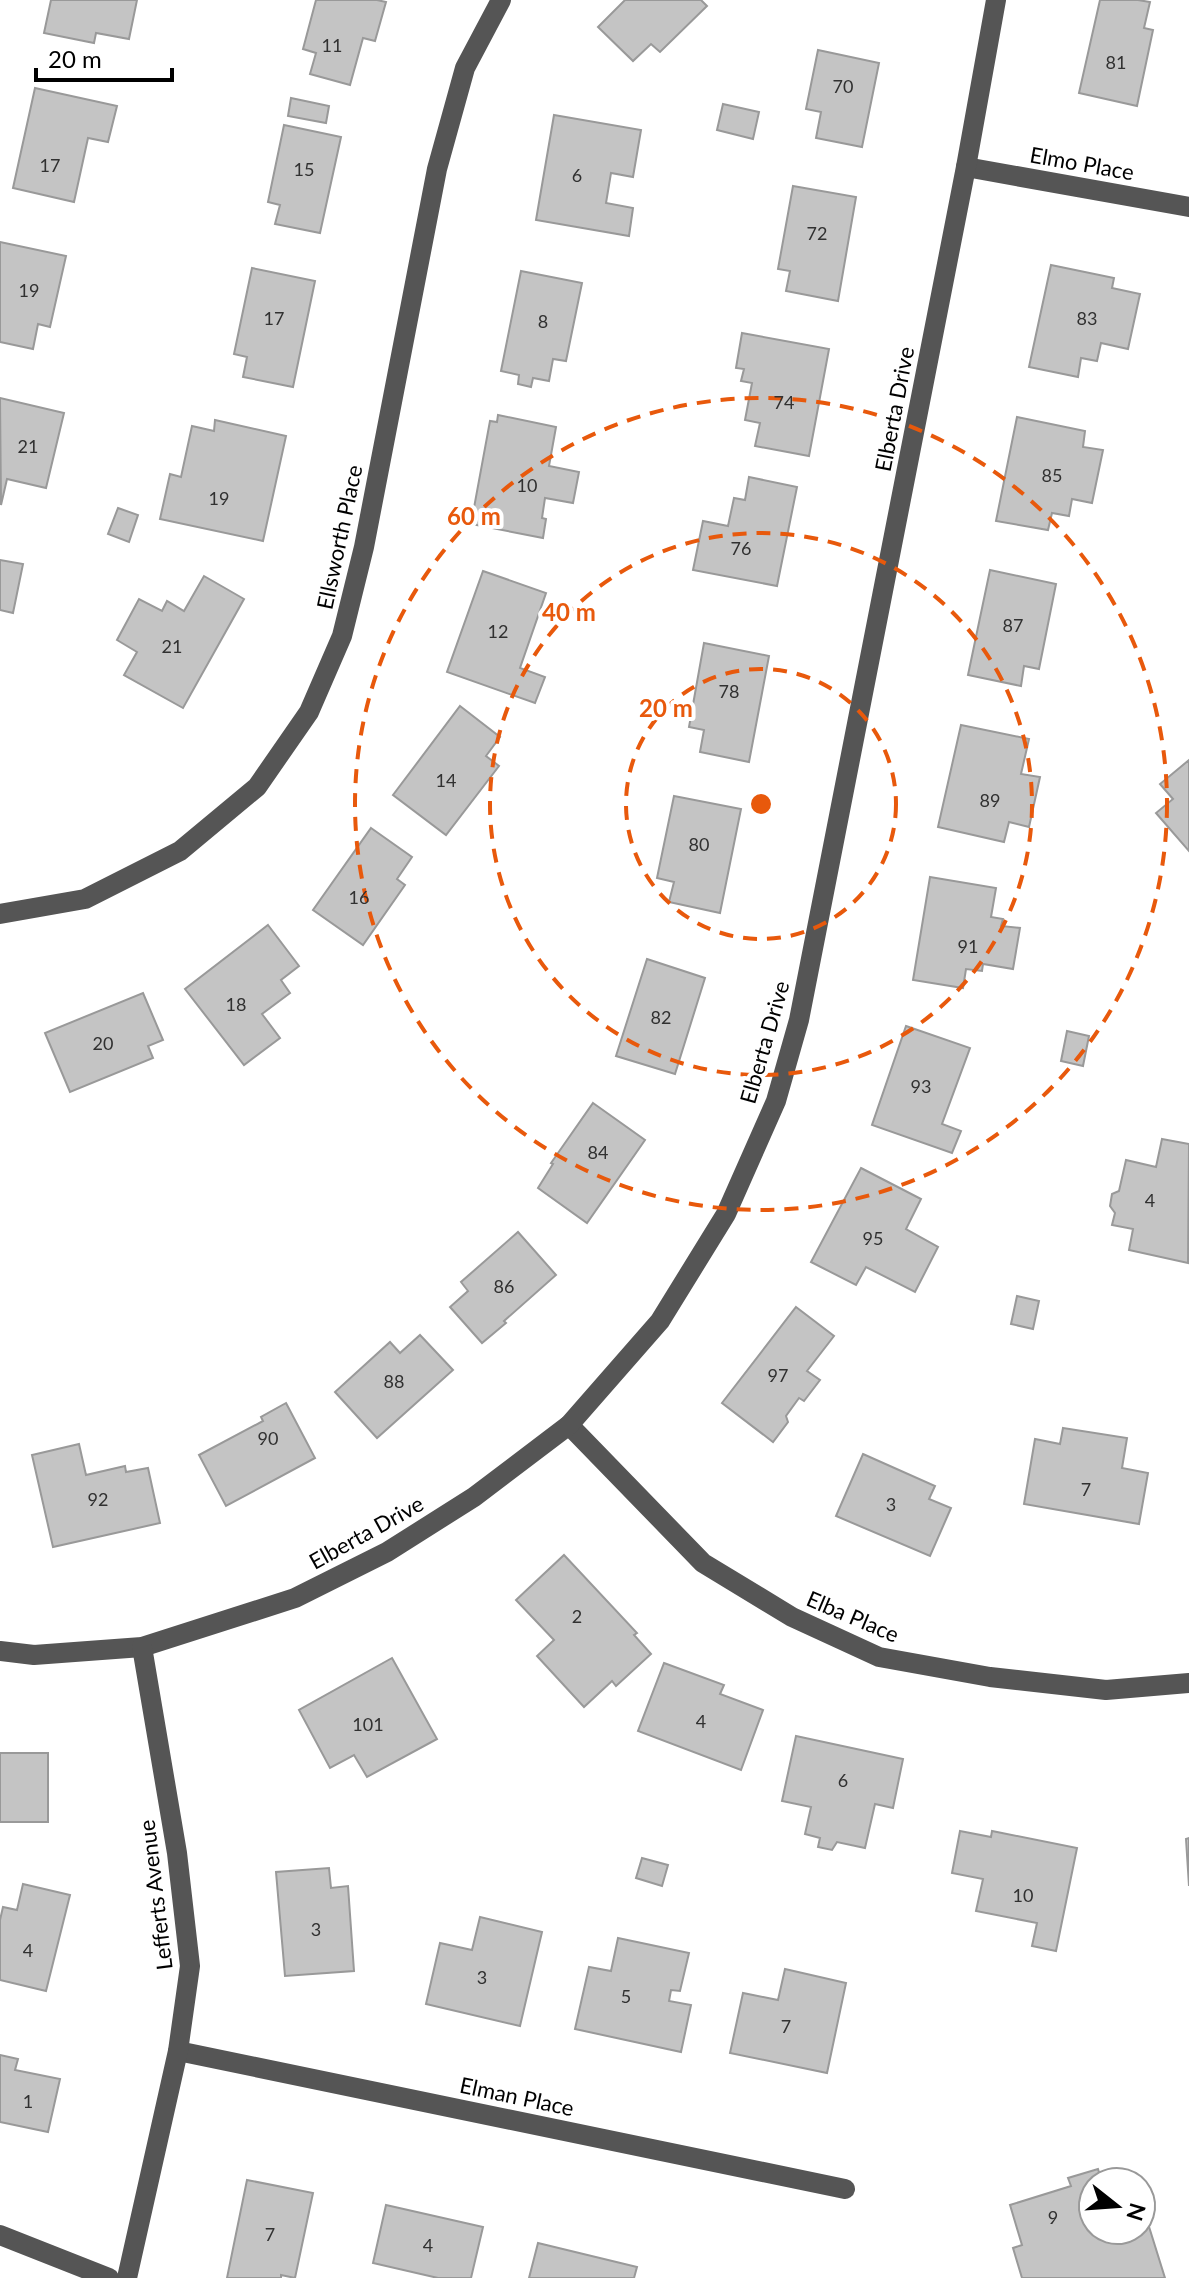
<svg xmlns="http://www.w3.org/2000/svg" width="1189" height="2278" font-family="Lato,sans-serif">
<rect width="100%" height="100%" fill="#fff"/>
<g fill="#c4c4c4" stroke="#999" stroke-width="2">
<path d="M51 0H137L129 39 96 33 94 43 44 33Z"/>
<path d="M316 0H377L386 2 375 41 363 38 350 85 310 74 316 53 303 49Z"/>
<path d="M625 0H701L707 6 660 52 651 44 633 61 598 27Z"/>
<path d="M1100 0H1138L1150 2 1144 28 1153 30 1137 106 1079 93Z"/>
<path d="M818 50 879 63 862 147 816 138 821 112 806 109Z"/>
<path d="M35 88 117 106 108 142 88 138 74 202 13 188Z"/>
<path d="M291 98 329 106 326 123 288 116Z"/>
<path d="M723 104 759 112 753 139 717 130Z"/>
<path d="M554 115 641 130 633 177 611 173 606 203 633 208 629 236 536 220Z"/>
<path d="M284 125 341 137 320 233 275 224 280 205 268 202Z"/>
<path d="M793 186 856 197 838 301 786 291 790 271 778 269Z"/>
<path d="M0 242 66 256 50 327 38 324 33 349 0 342Z"/>
<path d="M1051 265 1114 278 1112 288 1140 294 1128 349 1101 343 1097 361 1081 358 1078 377 1029 367Z"/>
<path d="M252 268 315 281 293 387 243 377 247 357 234 354Z"/>
<path d="M521 271 582 283 566 361 553 359 549 381 533 378 531 387 518 384 519 375 501 371Z"/>
<path d="M742 333 829 349 809 456 755 446 760 423 745 420 752 383 741 381 744 369 736 368Z"/>
<path d="M0 398 64 413 46 488 7 479 1 505Z"/>
<path d="M498 415 556 427 549 466 579 472 573 503 545 498 542 518 546 519 543 538 471 524 490 421 497 422Z"/>
<path d="M1017 417 1085 431 1083 447 1103 450 1092 503 1072 499 1069 516 1052 513 1048 530 996 521Z"/>
<path d="M215 420 286 436 263 541 160 519 170 474 181 477 192 426 214 431Z"/>
<path d="M749 477 797 487 777 586 693 570 703 521 728 526 734 498 745 500Z"/>
<path d="M118 508 138 515 129 542 108 534Z"/>
<path d="M0 560 23 564 13 613 0 610Z"/>
<path d="M990 570 1056 584 1039 669 1024 666 1021 686 968 675Z"/>
<path d="M483 571 546 593 520 668 545 677 535 703 447 672Z"/>
<path d="M204 576 244 599 183 708 124 675 137 652 117 640 139 599 162 611 167 601 184 611Z"/>
<path d="M704 643 769 656 749 762 700 752 704 730 689 727Z"/>
<path d="M460 706 500 737 486 756 499 766 446 835 393 795Z"/>
<path d="M961 725 1029 739 1021 774 1040 777 1029 827 1009 822 1004 842 938 827Z"/>
<path d="M1189 760V851L1156 813 1173 799 1160 784Z"/>
<path d="M674 796 741 809 720 913 669 902 674 882 657 878Z"/>
<path d="M371 828 412 857 397 879 405 885 363 945 313 910Z"/>
<path d="M930 877 996 888 991 917 1003 919 1001 926 1020 928 1013 969 983 964 982 971 966 969 963 988 913 980Z"/>
<path d="M268 925 299 966 281 980 290 993 262 1014 280 1038 244 1065 185 989Z"/>
<path d="M647 959 705 978 675 1074 616 1056Z"/>
<path d="M143 993 163 1040 148 1046 153 1058 70 1092 45 1033Z"/>
<path d="M906 1026 970 1048 942 1124 961 1131 952 1153 872 1125Z"/>
<path d="M1067 1031 1089 1036 1083 1066 1061 1061Z"/>
<path d="M593 1103 645 1140 587 1223 538 1188 553 1164 551 1163Z"/>
<path d="M1162 1139 1189 1144 1188 1263 1129 1250 1133 1229 1112 1225 1115 1213 1110 1206 1112 1194 1119 1191 1126 1160 1156 1167Z"/>
<path d="M861 1168 921 1199 906 1229 938 1247 915 1292 866 1267 856 1285 811 1262Z"/>
<path d="M518 1232 556 1275 504 1321 506 1323 482 1343 450 1307 468 1291 461 1282Z"/>
<path d="M1017 1296 1039 1301 1033 1329 1011 1324Z"/>
<path d="M796 1307 834 1336 807 1371 820 1380 804 1401 799 1398 786 1416 788 1422 773 1442 722 1403Z"/>
<path d="M420 1335 453 1370 377 1438 335 1392 390 1342 400 1353Z"/>
<path d="M286 1403 315 1458 226 1506 199 1455 263 1421 261 1417Z"/>
<path d="M1063 1428 1127 1438 1122 1468 1148 1473 1139 1524 1024 1504 1035 1439 1060 1444Z"/>
<path d="M79 1444 86 1475 125 1466 126 1472 148 1468 160 1523 53 1547 32 1455Z"/>
<path d="M863 1454 935 1486 929 1499 951 1508 930 1556 836 1516Z"/>
<path d="M564 1555 637 1633 634 1635 651 1654 616 1686 612 1681 584 1707 537 1656 554 1640 516 1600Z"/>
<path d="M392 1658 437 1739 367 1777 354 1755 330 1768 299 1710Z"/>
<path d="M664 1663 724 1685 720 1694 763 1710 741 1770 638 1731Z"/>
<path d="M796 1736 903 1759 893 1808 875 1804 865 1848 837 1842 832 1850 818 1847 820 1838 805 1834 811 1807 782 1801Z"/>
<rect x="0" y="1753" width="48" height="69"/>
<path d="M960 1831 991 1837 992 1831 1077 1848 1056 1951 1032 1946 1037 1923 976 1911 983 1879 952 1873Z"/>
<path d="M1189 1838V1886L1186 1839Z"/>
<path d="M642 1858 668 1865 662 1886 636 1878Z"/>
<path d="M329 1868 331 1888 348 1886 354 1971 285 1976 276 1872Z"/>
<path d="M23 1884 70 1895 46 1991 0 1980V1920L3 1907 17 1910Z"/>
<path d="M480 1917 542 1932 520 2026 426 2004 440 1943 472 1950Z"/>
<path d="M618 1938 689 1953 680 1991 671 1990 669 2001 691 2005 681 2052 575 2029 589 1967 611 1971Z"/>
<path d="M785 1969 846 1983 827 2073 730 2053 743 1993 778 2000Z"/>
<path d="M0 2055 18 2059 15 2070 60 2079 48 2132 0 2122Z"/>
<path d="M1098 2169 1102 2182H1093V2230H1141V2201L1165 2278H1022L1013 2248 1022 2245 1010 2205 1071 2186 1068 2178Z"/>
<path d="M247 2180 313 2193 295 2278 281 2275V2278H227Z"/>
<path d="M386 2205 483 2227 471 2278H438L373 2263Z"/>
<path d="M538 2243 637 2267 634 2278H529Z"/>
</g>
<g fill="none" stroke-linecap="round" stroke-linejoin="round">
<g stroke="#555" stroke-width="20">
<path d="M966 167 1189 207"/>
<path d="M0 914 85 899 180 851 257 787 309 712 342 636 364 547 437 169 465 68 501 0"/>
<path d="M569 1425 703 1563 792 1617 879 1657 990 1677 1106 1690 1189 1683"/>
<path d="M0 1651 34 1655 142 1647 295 1598 387 1552 474 1497 569 1425 660 1321 726 1214 776 1101 799 1020 966 167 996 0"/>
<path d="M178 2051 845 2189"/>
<path d="M0 2235 109 2278"/>
<path d="M127 2278 178 2051 190 1966 177 1853 142 1647"/>
</g>
</g>
<g fill="none" stroke="#e8590c" stroke-width="4" stroke-dasharray="14 10">
<circle cx="761" cy="804" r="135"/>
<circle cx="761" cy="804" r="271"/>
<circle cx="761" cy="804" r="406"/>
</g>
<g text-anchor="middle" dominant-baseline="central" stroke-width="8" stroke-linejoin="round" paint-order="stroke">
<g font-size="18" fill="#313131">
<text x="332" y="45">11</text>
<text x="1116" y="62">81</text>
<text x="843" y="86">70</text>
<text x="50" y="165">17</text>
<text x="304" y="169">15</text>
<text x="577" y="175">6</text>
<text x="817" y="233">72</text>
<text x="29" y="290">19</text>
<text x="274" y="318">17</text>
<text x="1087" y="318">83</text>
<text x="543" y="321">8</text>
<text x="784" y="402">74</text>
<text x="28" y="446">21</text>
<text x="1052" y="475">85</text>
<text x="527" y="485">10</text>
<text x="219" y="498">19</text>
<text x="741" y="548">76</text>
<text x="1013" y="625">87</text>
<text x="498" y="631">12</text>
<text x="172" y="646">21</text>
<text x="729" y="691">78</text>
<text x="446" y="780">14</text>
<text x="990" y="800">89</text>
<text x="699" y="844">80</text>
<text x="359" y="897">16</text>
<text x="968" y="946">91</text>
<text x="236" y="1004">18</text>
<text x="661" y="1017">82</text>
<text x="103" y="1043">20</text>
<text x="921" y="1086">93</text>
<text x="598" y="1152">84</text>
<text x="1150" y="1200">4</text>
<text x="873" y="1238">95</text>
<text x="504" y="1286">86</text>
<text x="778" y="1375">97</text>
<text x="394" y="1381">88</text>
<text x="268" y="1438">90</text>
<text x="1086" y="1489">7</text>
<text x="98" y="1499">92</text>
<text x="891" y="1504">3</text>
<text x="577" y="1616">2</text>
<text x="701" y="1721">4</text>
<text x="368" y="1724">101</text>
<text x="843" y="1780">6</text>
<text x="1023" y="1895">10</text>
<text x="316" y="1929">3</text>
<text x="28" y="1950">4</text>
<text x="482" y="1977">3</text>
<text x="626" y="1996">5</text>
<text x="786" y="2026">7</text>
<text x="28" y="2101">1</text>
<text x="1053" y="2217">9</text>
<text x="270" y="2234">7</text>
<text x="428" y="2245">4</text>
</g>
<g font-size="22" fill="#000" stroke="#fff">
<text transform="translate(1082 163) rotate(10)">Elmo Place</text>
<text transform="translate(894 409) rotate(-79)">Elberta Drive</text>
<text transform="translate(339 537) rotate(-78)">Ellsworth Place</text>
<text transform="translate(764 1042) rotate(-74)">Elberta Drive</text>
<text transform="translate(366 1532) rotate(-29)">Elberta Drive</text>
<text transform="translate(853 1616) rotate(23)">Elba Place</text>
<text transform="translate(155 1895) rotate(-97)">Lefferts Avenue</text>
<text transform="translate(517 2096) rotate(12)">Elman Place</text>
</g>
</g>
<circle cx="761" cy="804" r="12" fill="#e8590c" stroke="#fff" stroke-width="4"/>
<g font-size="24" text-anchor="middle" font-weight="bold" fill="#e8590c" stroke="#fff" stroke-width="8" stroke-linejoin="round" paint-order="stroke">
<text x="474" y="525">60 m</text>
<text x="569" y="621">40 m</text>
<text x="666" y="717">20 m</text>
</g>
<g transform="translate(1117 2206) rotate(107)"><circle r="38" fill="#ffffff" stroke="#999999" stroke-width="2"/>
<path d="M0-6L14 30L0 20L-14 30Z" fill="#000000"/>
<text y="-12" font-size="22" font-weight="bold" text-anchor="middle" fill="#000000">N</text>
</g>
<path d="M36 68v12h136v-12" fill="none" stroke="#000000" stroke-width="4"/>
<text x="48" y="68" font-size="24" fill="#000000" stroke="#ffffff" stroke-width="6" paint-order="stroke">20 m</text>
</svg>
